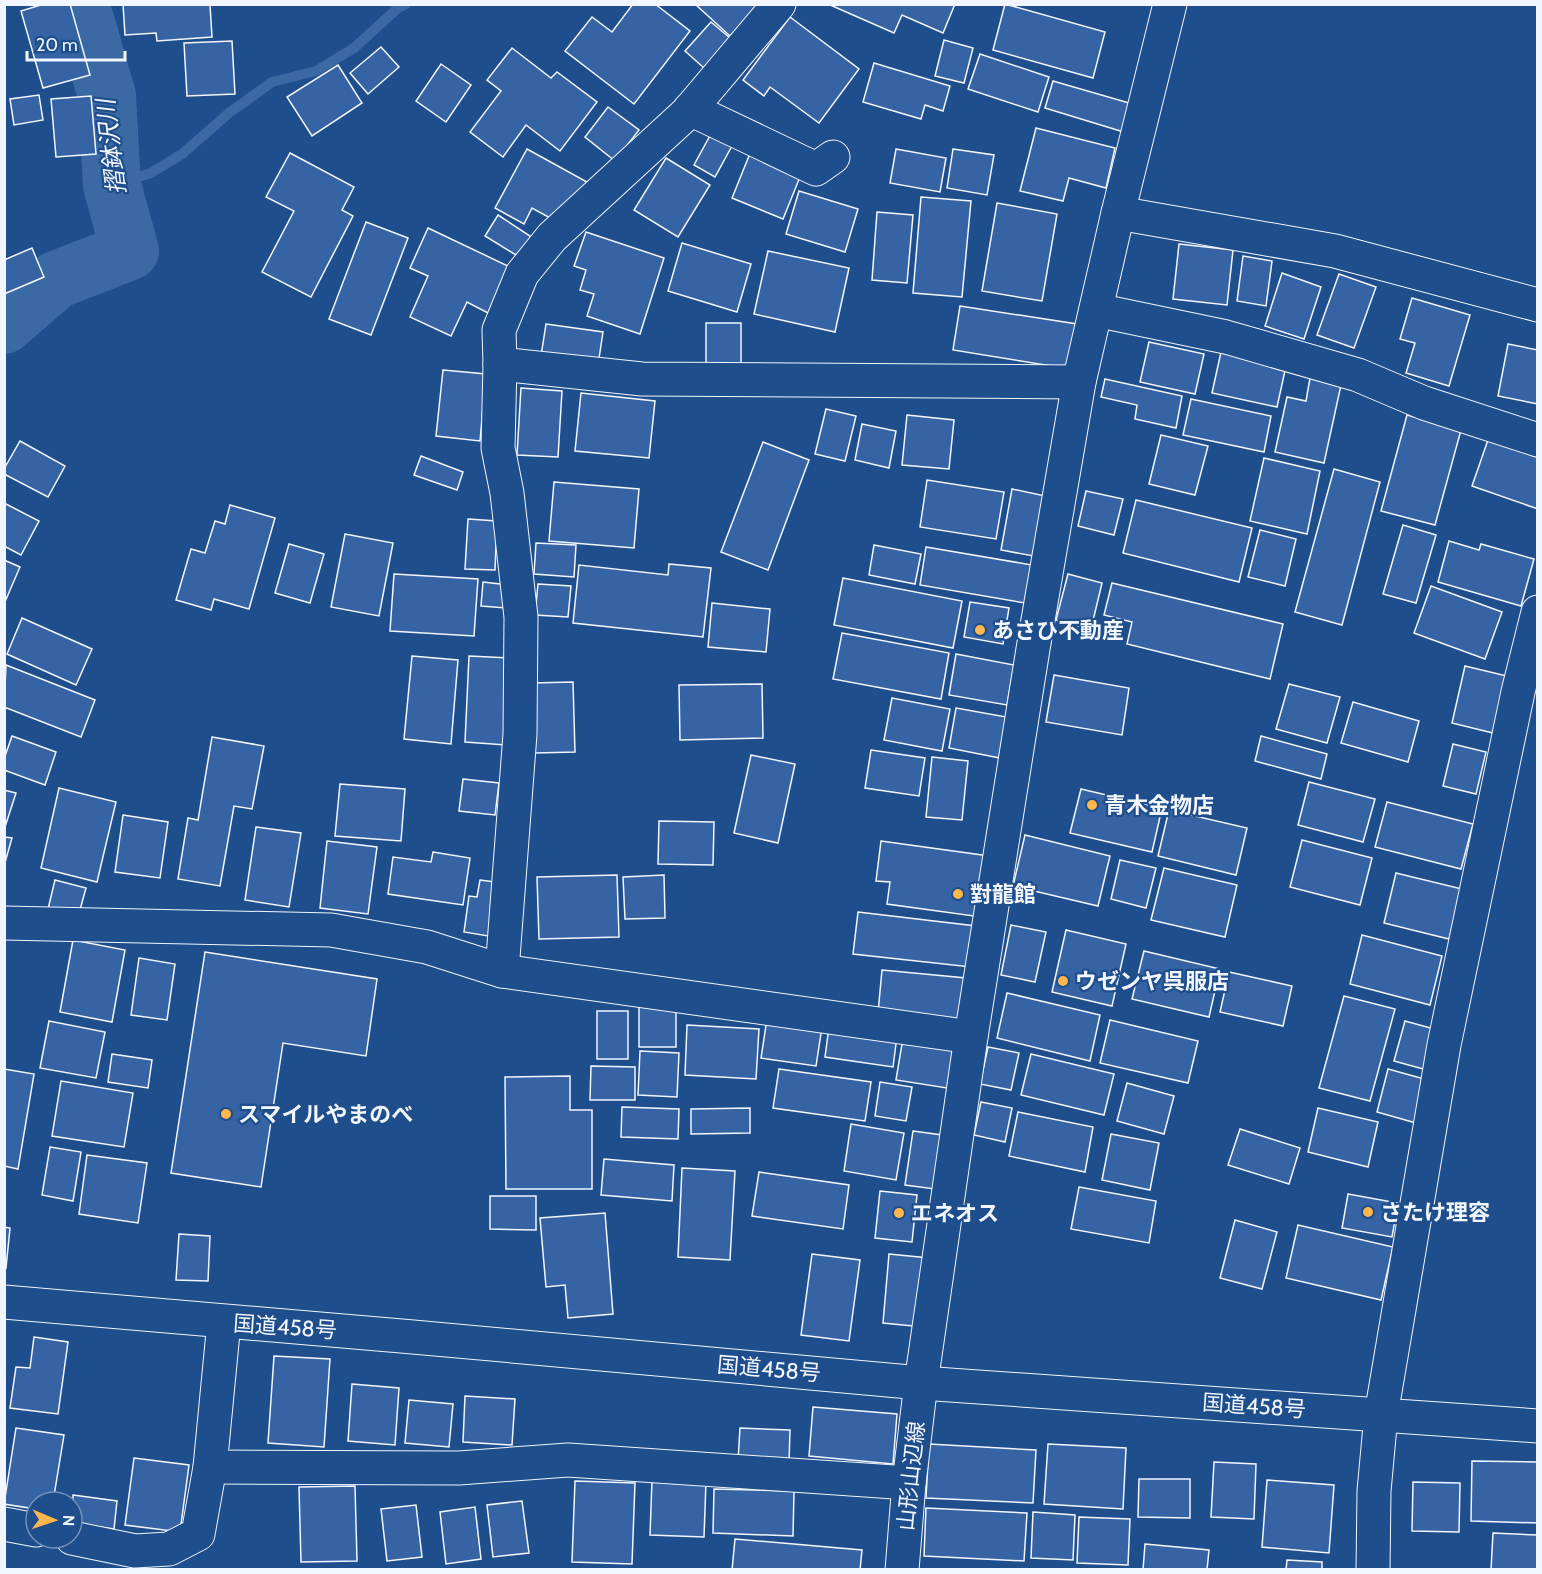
<svg xmlns="http://www.w3.org/2000/svg" width="1542" height="1574" font-family="Cabin,'Noto Sans JP',sans-serif">
<rect width="100%" height="100%" fill="#1f4e8c"/>
<g fill="none" stroke-linecap="round" stroke-linejoin="round">
<path stroke="#3b69a3" stroke-width="10" d="M112 185 151 173 182 154 229 113 272 82 316 71 354 48 398 8 406 4"/>
<path stroke="#3b69a3" stroke-width="58" d="M4 325 56 280 130 251 112 185 107 96 85 19 78 4"/>
</g>
<g fill="#3563a3" stroke="#f2f6ff" stroke-width="1.5">
<path d="M44 4H70L90 75 43 88 21 11Z"/>
<path d="M123 4H220L210 5 212 37 157 41 156 33 125 35Z"/>
<path d="M633 4H655L690 31 634 104 565 51 592 17 612 32Z"/>
<path d="M695 4H759L730 36Z"/>
<path d="M828 4H955L943 33 902 15 894 33Z"/>
<path d="M1005 4 1105 32 1093 78 993 50Z"/>
<path d="M790 17 859 69 819 123 770 87 764 96 743 80Z"/>
<path d="M711 22 730 38 704 68 685 51Z"/>
<path d="M944 40 973 48 964 83 935 76Z"/>
<path d="M232 41 235 94 187 96 184 43Z"/>
<path d="M381 47 399 67 368 94 350 73Z"/>
<path d="M512 48 551 78 557 72 597 102 560 151 526 125 503 157 470 132 501 91 487 80Z"/>
<path d="M980 54 1049 77 1038 112 968 89Z"/>
<path d="M874 63 950 86 943 111 925 105 921 119 863 102Z"/>
<path d="M441 64 471 85 446 122 416 101Z"/>
<path d="M338 65 362 103 312 136 287 97Z"/>
<path d="M1053 81 1136 105 1127 133 1045 108Z"/>
<path d="M39 95 43 120 14 125 10 99Z"/>
<path d="M91 96 96 154 56 157 51 99Z"/>
<path d="M608 107 639 130 615 161 585 137Z"/>
<path d="M1036 128 1115 148 1106 188 1069 178 1063 201 1020 191Z"/>
<path d="M712 132 733 144 715 177 694 165Z"/>
<path d="M527 149 587 182 563 225 532 208 524 224 495 208Z"/>
<path d="M896 149 946 158 940 192 890 183Z"/>
<path d="M953 149 994 155 987 195 947 188Z"/>
<path d="M751 151 802 172 783 219 732 198Z"/>
<path d="M290 153 354 187 342 210 353 216 311 297 262 272 294 211 266 197Z"/>
<path d="M666 158 710 185 678 237 634 210Z"/>
<path d="M799 191 858 209 845 252 786 234Z"/>
<path d="M921 197 971 201 962 297 913 293Z"/>
<path d="M997 203 1057 214 1042 301 982 291Z"/>
<path d="M877 212 913 215 907 283 872 280Z"/>
<path d="M498 215 533 238 521 258 485 236Z"/>
<path d="M366 222 408 238 371 335 329 319Z"/>
<path d="M428 228 510 267 488 313 467 302 451 336 410 317 428 276 410 268Z"/>
<path d="M586 232 664 258 640 334 587 316 594 294 580 290 586 270 574 266Z"/>
<path d="M682 243 751 264 737 312 668 291Z"/>
<path d="M1179 244 1233 250 1227 305 1173 299Z"/>
<path d="M32 248 44 277 4 294V260Z"/>
<path d="M768 251 849 268 835 332 754 314Z"/>
<path d="M1243 256 1272 261 1266 306 1237 301Z"/>
<path d="M1282 273 1321 287 1304 339 1265 326Z"/>
<path d="M1339 274 1376 287 1354 348 1317 335Z"/>
<path d="M1412 298 1470 315 1449 386 1406 373 1415 343 1400 339Z"/>
<path d="M960 306 1077 324 1070 369 953 350Z"/>
<rect x="706" y="323" width="35" height="41"/>
<path d="M546 324 603 332 598 365 541 356Z"/>
<path d="M1149 342 1204 354 1195 394 1140 382Z"/>
<path d="M1508 344 1538 350V404L1498 396Z"/>
<path d="M1221 352 1286 366 1277 407 1212 393Z"/>
<path d="M443 370 486 374 480 441 436 436Z"/>
<path d="M1310 378 1341 385 1324 463 1275 452 1287 397 1306 401Z"/>
<path d="M1105 379 1182 396 1176 428 1135 419 1137 405 1101 397Z"/>
<path d="M521 388 562 391 558 457 517 455Z"/>
<path d="M581 393 655 401 649 458 575 451Z"/>
<path d="M1191 399 1271 416 1264 452 1183 435Z"/>
<path d="M826 409 856 416 845 461 815 454Z"/>
<path d="M907 415 954 420 949 469 902 465Z"/>
<path d="M1407 415 1461 430 1435 525 1381 511Z"/>
<path d="M862 424 896 431 889 468 855 460Z"/>
<path d="M1161 435 1208 446 1195 495 1149 484Z"/>
<path d="M1489 437 1538 453V509L1472 486Z"/>
<path d="M20 441 65 466 48 497 4 474V469Z"/>
<path d="M763 442 809 460 768 570 721 552Z"/>
<path d="M421 456 463 472 457 490 414 475Z"/>
<path d="M1264 458 1320 471 1307 534 1250 521Z"/>
<path d="M1334 469 1380 482 1342 625 1295 612Z"/>
<path d="M927 480 1004 492 996 539 920 527Z"/>
<path d="M554 482 639 489 634 548 549 541Z"/>
<path d="M1012 489 1050 497 1039 557 1001 550Z"/>
<path d="M1086 491 1123 499 1114 535 1078 526Z"/>
<path d="M1136 500 1252 528 1239 582 1123 553Z"/>
<path d="M4 503 39 521 21 555 4 546Z"/>
<path d="M230 505 275 518 249 609 214 599 211 610 176 600 191 549 205 553 215 521 225 524Z"/>
<path d="M468 519 497 521 495 570 465 569Z"/>
<path d="M1403 525 1436 535 1416 603 1383 594Z"/>
<path d="M1260 530 1296 539 1285 586 1248 577Z"/>
<path d="M345 534 393 543 379 616 331 607Z"/>
<path d="M1449 541 1479 550 1481 544 1534 559 1521 606 1438 582Z"/>
<path d="M536 543 576 545 574 577 534 574Z"/>
<path d="M289 544 324 554 310 603 275 593Z"/>
<path d="M874 545 921 554 915 584 869 575Z"/>
<path d="M926 547 1032 565 1025 603 920 585Z"/>
<path d="M4 560 20 567 4 604Z"/>
<path d="M669 564 711 568 703 637 573 623 579 565 668 575Z"/>
<path d="M394 574 478 579 474 636 390 631Z"/>
<path d="M1068 574 1102 583 1091 629 1056 620Z"/>
<path d="M843 578 962 601 953 648 834 625Z"/>
<path d="M483 582 509 585 506 608 481 606Z"/>
<path d="M1112 583 1283 624 1270 679 1127 644 1132 622 1104 615Z"/>
<path d="M538 584 571 586 568 617 535 615Z"/>
<path d="M1431 586 1502 612 1485 659 1414 633Z"/>
<path d="M970 602 1009 608 1003 644 964 637Z"/>
<path d="M712 603 770 609 766 652 708 647Z"/>
<path d="M22 618 92 649 76 685 7 654Z"/>
<path d="M842 633 949 653 941 699 833 679Z"/>
<path d="M956 654 1014 665 1007 705 949 695Z"/>
<path d="M412 656 458 660 451 744 404 739Z"/>
<path d="M469 656 511 658 506 745 465 742Z"/>
<path d="M6 665 95 700 81 737 4 707Z"/>
<path d="M1465 666 1511 677 1497 734 1452 723Z"/>
<path d="M1054 675 1129 688 1122 735 1046 722Z"/>
<path d="M573 682 575 752 535 753 532 683Z"/>
<path d="M762 684 763 738 680 740 679 685Z"/>
<path d="M1289 684 1340 697 1327 743 1276 729Z"/>
<path d="M892 698 950 709 942 751 884 740Z"/>
<path d="M1353 702 1419 721 1408 762 1341 743Z"/>
<path d="M956 708 1012 718 1005 759 949 748Z"/>
<path d="M12 736 56 752 45 785 4 770V759Z"/>
<path d="M1261 736 1327 754 1321 779 1255 761Z"/>
<path d="M212 737 264 746 252 809 234 806 220 886 178 879 188 818 198 820Z"/>
<path d="M1453 744 1486 752 1476 794 1443 786Z"/>
<path d="M871 750 925 758 919 796 865 788Z"/>
<path d="M751 755 795 764 778 843 734 833Z"/>
<path d="M932 757 968 761 962 820 926 817Z"/>
<path d="M463 779 499 783 495 815 459 811Z"/>
<path d="M1309 782 1375 799 1363 842 1298 825Z"/>
<path d="M340 784 405 789 401 841 335 836Z"/>
<path d="M59 788 116 802 97 882 41 868Z"/>
<path d="M1081 789 1162 808 1152 852 1070 833Z"/>
<path d="M4 790 16 793 4 830Z"/>
<path d="M1387 802 1473 824 1461 869 1375 847Z"/>
<path d="M1169 810 1247 828 1236 875 1158 856Z"/>
<path d="M123 815 168 822 160 878 115 872Z"/>
<path d="M659 821 714 822 713 865 658 864Z"/>
<path d="M256 827 301 833 289 907 245 900Z"/>
<path d="M1025 835 1110 856 1098 906 1013 886Z"/>
<path d="M4 837 12 838 4 866Z"/>
<path d="M1302 840 1372 858 1360 905 1290 887Z"/>
<path d="M327 841 377 847 368 914 320 908Z"/>
<path d="M881 841 989 856 981 917 887 904 890 882 876 881Z"/>
<path d="M433 852 470 858 463 905 388 894 393 857 431 862Z"/>
<path d="M1120 860 1156 868 1146 908 1111 899Z"/>
<path d="M1164 868 1237 885 1225 937 1151 920Z"/>
<path d="M1396 873 1462 889 1449 939 1384 923Z"/>
<path d="M617 875 619 937 539 939 537 877Z"/>
<path d="M664 875 665 918 625 919 623 877Z"/>
<path d="M55 880 86 888 78 917 48 909Z"/>
<path d="M480 880 502 883 494 937 464 932 469 896 477 897Z"/>
<path d="M858 912 976 926 971 967 853 954Z"/>
<path d="M1011 925 1046 932 1035 982 1001 975Z"/>
<path d="M1066 930 1126 944 1112 1006 1052 992Z"/>
<path d="M1362 935 1442 956 1430 1005 1350 984Z"/>
<path d="M73 940 125 950 112 1022 60 1012Z"/>
<path d="M1144 951 1220 969 1209 1017 1132 999Z"/>
<path d="M205 952 377 979 366 1056 283 1043 261 1187 171 1173Z"/>
<path d="M139 958 175 964 167 1020 131 1015Z"/>
<path d="M882 970 966 978 962 1020 878 1013Z"/>
<path d="M1229 972 1292 986 1283 1026 1220 1012Z"/>
<path d="M1007 993 1100 1015 1090 1061 997 1038Z"/>
<path d="M1344 996 1395 1009 1370 1101 1319 1088Z"/>
<rect x="639" y="1005" width="37" height="42"/>
<rect x="597" y="1011" width="31" height="48"/>
<path d="M767 1019 822 1027 816 1066 761 1058Z"/>
<path d="M1110 1020 1198 1041 1188 1083 1100 1063Z"/>
<path d="M49 1021 105 1032 96 1078 40 1068Z"/>
<path d="M1405 1021 1438 1030 1427 1070 1394 1061Z"/>
<path d="M687 1025 759 1029 756 1079 685 1075Z"/>
<path d="M829 1027 897 1036 893 1067 825 1057Z"/>
<path d="M903 1038 959 1046 953 1089 896 1080Z"/>
<path d="M988 1047 1019 1053 1011 1090 980 1084Z"/>
<path d="M640 1051 679 1053 677 1097 638 1095Z"/>
<path d="M112 1054 152 1060 148 1088 108 1082Z"/>
<path d="M1031 1054 1114 1074 1104 1115 1021 1095Z"/>
<path d="M591 1066 635 1067V1100H590Z"/>
<path d="M4 1069 34 1074 18 1169 4 1166Z"/>
<path d="M779 1069 871 1082 865 1121 773 1108Z"/>
<path d="M1388 1069 1428 1080 1416 1123 1377 1112Z"/>
<path d="M570 1076V1110H592V1189H506L505 1077Z"/>
<path d="M61 1081 133 1093 124 1147 52 1136Z"/>
<path d="M880 1082 912 1087 906 1121 875 1116Z"/>
<path d="M1127 1083 1174 1096 1164 1134 1117 1121Z"/>
<path d="M981 1102 1012 1108 1005 1142 974 1135Z"/>
<path d="M622 1107 679 1109 678 1139 621 1137Z"/>
<path d="M750 1108V1133L691 1134V1109Z"/>
<path d="M1318 1108 1378 1122 1368 1167 1308 1152Z"/>
<path d="M1018 1112 1093 1127 1085 1172 1009 1156Z"/>
<path d="M851 1124 904 1133 896 1180 844 1171Z"/>
<path d="M1240 1129 1300 1148 1289 1184 1228 1165Z"/>
<path d="M913 1131 942 1135 935 1189 905 1185Z"/>
<path d="M1111 1134 1159 1143 1150 1190 1102 1180Z"/>
<path d="M50 1147 81 1152 73 1201 42 1195Z"/>
<path d="M87 1155 147 1163 138 1223 79 1214Z"/>
<path d="M604 1159 674 1165 672 1201 601 1195Z"/>
<path d="M682 1168 735 1171 730 1260 678 1257Z"/>
<path d="M759 1172 849 1185 843 1229 752 1216Z"/>
<path d="M1079 1187 1156 1201 1149 1243 1071 1229Z"/>
<path d="M880 1191 917 1195 912 1242 875 1238Z"/>
<path d="M1348 1194 1398 1203 1392 1237 1342 1228Z"/>
<path d="M490 1196H536V1230L490 1229Z"/>
<path d="M605 1213 613 1314 568 1318 565 1285 546 1287 540 1218Z"/>
<path d="M1235 1220 1277 1232 1262 1289 1220 1278Z"/>
<path d="M1298 1225 1393 1247 1381 1300 1286 1278Z"/>
<path d="M4 1227 10 1228 6 1268 4 1267Z"/>
<path d="M179 1234 210 1236 208 1281 176 1280Z"/>
<path d="M812 1254 860 1260 849 1341 801 1335Z"/>
<path d="M889 1254 929 1258 923 1327 883 1323Z"/>
<path d="M34 1337 68 1342 58 1414 10 1408 16 1367 30 1368Z"/>
<path d="M274 1356 330 1359 324 1447 268 1443Z"/>
<path d="M352 1384 399 1388 395 1445 348 1441Z"/>
<path d="M465 1396 515 1399 512 1445 463 1442Z"/>
<path d="M409 1400 453 1404 449 1447 405 1443Z"/>
<path d="M813 1407 897 1414 893 1464 809 1456Z"/>
<path d="M16 1428 64 1435 53 1502H36V1509L4 1504Z"/>
<path d="M740 1428 790 1430 789 1464 738 1461Z"/>
<path d="M929 1444 1036 1450 1033 1503 926 1498Z"/>
<path d="M1048 1444 1126 1448 1123 1509 1044 1504Z"/>
<path d="M134 1458 189 1465 180 1532 125 1525Z"/>
<path d="M1472 1461 1538 1462V1523L1471 1521Z"/>
<path d="M1214 1462 1256 1464 1254 1519 1211 1517Z"/>
<path d="M1139 1479H1190V1518L1138 1517Z"/>
<path d="M652 1480 706 1482 704 1537 650 1535Z"/>
<path d="M1267 1480 1334 1485 1329 1553 1262 1547Z"/>
<path d="M575 1481 635 1483 632 1564 572 1562Z"/>
<path d="M1413 1482 1460 1483 1459 1532 1412 1531Z"/>
<path d="M355 1486 357 1561 301 1562 299 1487Z"/>
<path d="M714 1489 794 1491 793 1536 713 1533Z"/>
<path d="M73 1495 117 1501 114 1529 72 1523Z"/>
<path d="M522 1501 529 1553 493 1557 487 1505Z"/>
<path d="M416 1505 422 1557 387 1561 381 1509Z"/>
<path d="M475 1507 481 1559 446 1564 440 1512Z"/>
<path d="M926 1508 1027 1513 1024 1561 924 1556Z"/>
<path d="M1033 1512 1075 1515 1073 1560 1031 1558Z"/>
<path d="M1079 1517 1130 1519 1128 1565 1077 1563Z"/>
<path d="M1493 1533 1538 1535V1570H1491Z"/>
<path d="M735 1539 862 1550 860 1570H732Z"/>
<path d="M1145 1544 1209 1550 1207 1570H1143Z"/>
<path d="M1287 1560 1322 1562V1570H1286Z"/>
</g>
<g fill="none" stroke-linecap="round" stroke-linejoin="round">
<defs>
<g id="minor">
<path d="M690 109 816 169 833 157"/>
<path d="M1118 213 1335 251 1538 305"/>
<path d="M1096 310 1226 337 1358 375 1424 403 1538 440"/>
<path d="M500 364 642 379 1079 382"/>
<path d="M1538 612 1518 692 1444 1045 1381 1415 1538 1426"/>
<path d="M4 923 331 930 427 947 502 971 971 1037"/>
<path d="M502 971 520 734 521 617 507 493 498 448 500 364 499 330 522 274 552 237 687 113 779 4"/>
<path d="M921 1383 971 1037 1033 649 1079 382 1118 213 1170 4"/>
<path d="M210 1467 459 1468 568 1460 909 1483"/>
<path d="M4 1524 36 1530"/>
<path d="M72 1538 135 1551 169 1549 198 1534 210 1467 224 1322"/>
</g>
<path id="major" d="M902 1570 909 1483 921 1383"/>
<path id="highway" d="M4 1302 413 1337 921 1383 1381 1415 1374 1491 1373 1570"/>
</defs>
<use href="#minor" stroke="#f2f6ff" stroke-width="35"/>
<use href="#major" stroke="#f2f6ff" stroke-width="35"/>
<use href="#highway" stroke="#f2f6ff" stroke-width="35"/>
<use href="#minor" stroke="#1f4e8c" stroke-width="33"/>
<use href="#major" stroke="#1f4e8c" stroke-width="33"/>
<use href="#highway" stroke="#1f4e8c" stroke-width="33"/>
</g>
<g fill="#ffb74d" stroke="#1f4e8c" stroke-width="2">
<circle cx="980" cy="630" r="6"/>
<circle cx="1092" cy="805" r="6"/>
<circle cx="958" cy="894" r="6"/>
<circle cx="1063" cy="981" r="6"/>
<circle cx="226" cy="1114" r="6"/>
<circle cx="1368" cy="1212" r="6"/>
<circle cx="899" cy="1213" r="6"/>
</g>
<g text-anchor="middle" dominant-baseline="central" stroke-width="4.5" stroke-linejoin="round" paint-order="stroke">
<g font-size="22" font-weight="bold" fill="#f2f6ff" stroke="#1f4e8c" text-anchor="start">
<text x="992" y="630">あさひ不動産</text>
<text x="1104" y="805">青木金物店</text>
<text x="970" y="894">對龍館</text>
<text x="1075" y="981">ウゼンヤ呉服店</text>
<text x="238" y="1114">スマイルやまのべ</text>
<text x="1380" y="1212">さたけ理容</text>
<text x="911" y="1213">エネオス</text>
</g>
<g font-size="22" fill="#f2f6ff" stroke="#1f4e8c">
<text transform="translate(285 1327) rotate(4)">国道458号</text>
<text transform="translate(769 1369) rotate(5)">国道458号</text>
<text transform="translate(1254 1406) rotate(4)">国道458号</text>
<text transform="translate(911 1476) rotate(-84)">山形山辺線</text>
</g>
<g font-size="24" font-style="italic" fill="#f2f6ff" stroke="#1f4e8c">
<text transform="translate(111 147) rotate(-97)">摺鉢沢川</text>
</g>
</g>
<rect width="1542" height="1574" fill="none" stroke="#f2f6ff" stroke-width="12"/>
<g transform="translate(54 1520) rotate(92)"><circle r="28" fill="#1f4e8c" stroke="#7391ba" stroke-width="1.5"/>
<path d="M0-4.5L10 22L0 15L-10 22Z" fill="#ffb74d"/>
<text y="-9" font-size="16" font-weight="bold" text-anchor="middle" fill="#f2f6ff">N</text>
</g>
<path d="M27 51v9h98v-9" fill="none" stroke="#f2f6ff" stroke-width="3"/>
<text x="36" y="51" font-size="18" fill="#f2f6ff" stroke="#1f4e8c" stroke-width="4.5" paint-order="stroke">20 m</text>
</svg>
